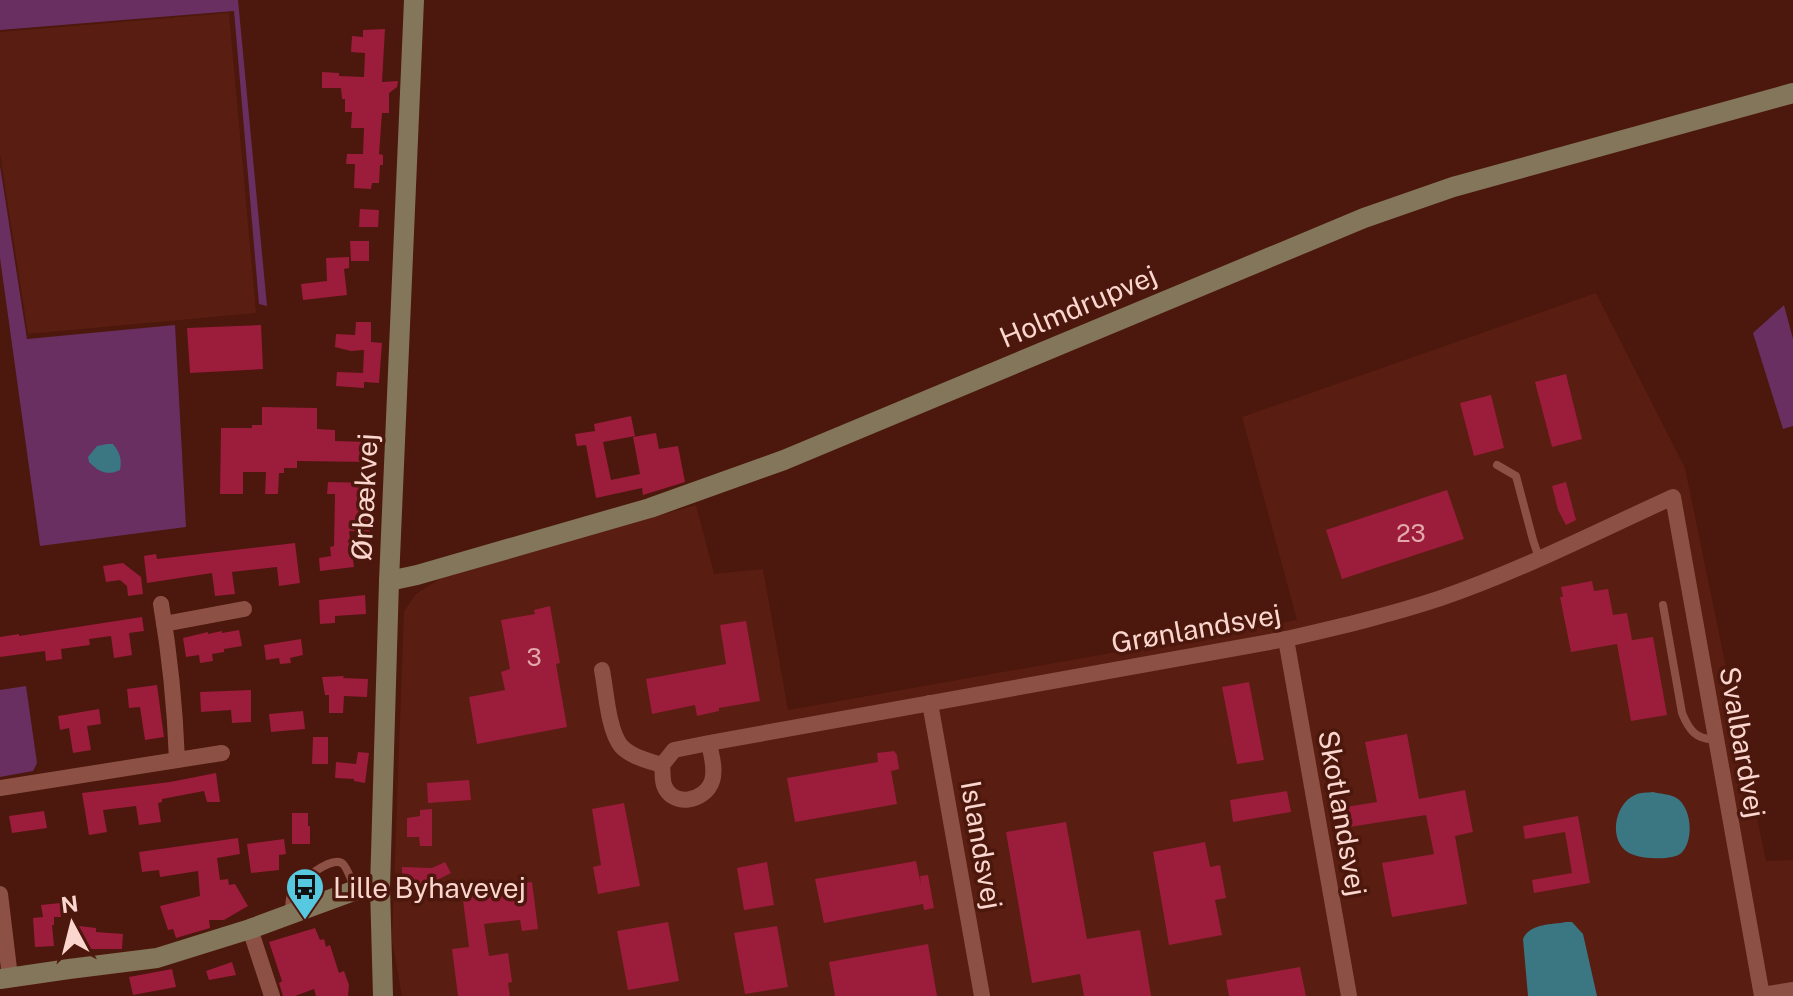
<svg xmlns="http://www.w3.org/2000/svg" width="1793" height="996" font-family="'Public Sans',sans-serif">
<rect width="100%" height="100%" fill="#4c170c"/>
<g fill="#591d11">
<path d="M229 13 256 313 28 334 0 154V32Z"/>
<path d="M1596 293 1685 468 1766 861 1793 860V996H402L392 940 404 611 416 594 441 578 696 505 714 574 763 569 788 710 1297 620 1242 417Z"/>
</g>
<g fill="#682f60">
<path d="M0 0H238L267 306 259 304 234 11 0 30Z"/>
<path d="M0 166 27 339 175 325 186 527 40 546 0 258Z"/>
<path d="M1784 305 1793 339V426L1783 429 1753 333Z"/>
<path d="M26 686 37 763 33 771 0 777V690Z"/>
</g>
<g fill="#3b7683">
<path d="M107 444H113C120 453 122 459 120 470 107 476 99 472 89 462L88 457 97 446Z"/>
<path d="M1653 792C1661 794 1671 794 1678 799 1691 809 1694 838 1683 851 1680 856 1672 857 1666 858 1656 859 1639 858 1629 853 1608 841 1614 804 1635 795 1640 792 1647 793 1653 792Z"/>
<path d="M1566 922H1572L1583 934 1597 996H1528L1523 939C1530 923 1551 925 1566 922Z"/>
</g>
<g fill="#9c1c3c">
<path d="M385 29 382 82 398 81 397 87 389 93V113H382L379 154 383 155V165H380L379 183H372L371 189 354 188 355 164H346L347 154H363L364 128H351L352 112H345V99H342L341 88H322V72L339 73V76L364 77 365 53 351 52 352 36 363 37V30Z"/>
<path d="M360 209 379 210 378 227H359Z"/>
<path d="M350 241H369V261H351Z"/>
<path d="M349 257V268L344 269 347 295 303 300 301 284 327 281 326 258Z"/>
<path d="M356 322H371V342L382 343 379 383 364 382V388L336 386 337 372 363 373 364 350 351 351 335 347 336 334 355 335Z"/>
<path d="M261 325 263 369 190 373 187 328Z"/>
<path d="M1566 374 1582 439 1552 447 1535 382Z"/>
<path d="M1491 395 1504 448 1474 456 1460 403Z"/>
<path d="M262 407 317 408V429L335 430V441L372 442 371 462 297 461V468H284V473H279L278 494H265L266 472H243V494H220L221 428H252V425H262Z"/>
<path d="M631 416 635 436 603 442 611 480 640 474 633 437 656 433 659 449 678 446 685 482 643 495 642 488 596 498 586 445 577 446 575 434 595 431 594 424Z"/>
<path d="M328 482 371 483 370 532 349 531 354 567 320 571 319 558 331 556 330 547 334 546 335 494H327Z"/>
<path d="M1566 482 1576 520 1566 525 1558 510 1552 486Z"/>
<path d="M1447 490 1464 539 1342 579 1326 530Z"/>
<path d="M295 543 300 583 279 586 277 567 232 572 235 594 215 596 212 573 147 583 144 556 156 554 157 559Z"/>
<path d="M123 563 141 577 143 594 128 596 127 586 120 580 106 582 103 566Z"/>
<path d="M1592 581 1594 591 1608 589 1613 615 1627 613 1632 640 1653 637 1667 715 1631 721 1617 644 1571 652 1560 597H1563L1561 587Z"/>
<path d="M365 595 366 614 335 616V623L320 624 319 600Z"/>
<path d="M550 606 560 663 556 664 567 727 477 744 469 697 505 690 501 672 510 669 501 620 535 614 534 610Z"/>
<path d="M142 617 144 631 129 633 132 655 114 658 111 636 89 639 90 645 61 649 62 659 46 661 45 651 0 657V637L19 634V636Z"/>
<path d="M746 621 760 701 719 708V711L697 716 695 705 652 714 646 679 726 664 720 625Z"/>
<path d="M239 630 242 646 224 649V652L212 654 213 661 200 663 199 655 186 657 183 638 208 632V634L222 631V633Z"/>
<path d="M301 639 303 655 290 658 291 663 280 664 279 658 266 660 264 645Z"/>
<path d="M344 676 343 678 368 679 367 697 344 696 343 713H329V695H325L322 677Z"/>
<path d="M1249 682 1264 760 1237 764 1222 687Z"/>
<path d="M157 685 164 737 145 740 140 707 129 708 127 689Z"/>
<path d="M251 690V722L232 723 231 710 201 712 200 692Z"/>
<path d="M99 709 101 724 87 726 91 750 73 753 69 728 60 730 58 716Z"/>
<path d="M303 711 305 729 271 732 269 714Z"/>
<path d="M1407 734 1419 799 1465 790 1473 832 1455 836 1467 904 1392 917 1382 863 1434 854 1426 815 1343 828 1339 808 1377 802 1365 742Z"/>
<path d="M313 737H328V764H312Z"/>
<path d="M894 751 897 755 899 769 891 771 897 804 795 822 787 778 878 762 877 753Z"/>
<path d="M358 752 369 753 365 783 354 781V779L335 778 336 762 356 764Z"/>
<path d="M216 773 220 802H207L204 791 162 799V802L158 803 161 822 139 825 136 806 103 810 107 832 89 835 82 793 170 782Z"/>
<path d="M469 780 471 800 428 803 427 783Z"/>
<path d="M1287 791 1291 812 1233 822 1230 800Z"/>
<path d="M624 803 640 886 598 894 593 867 601 865 592 809Z"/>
<path d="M432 809V846H420L419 837H407V818L420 816V810Z"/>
<path d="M44 811 47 828 12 833 9 816Z"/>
<path d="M292 813H308V826H310V844H292Z"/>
<path d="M1578 816 1590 883 1534 893 1532 880 1572 873 1565 832 1525 839 1523 826Z"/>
<path d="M1066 822 1087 939 1140 930 1151 996H1084L1080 974 1032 983 1006 832Z"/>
<path d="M238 838 240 854 217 858 220 880 228 879 229 885 235 884 248 906 224 920H209L210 928 176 938 173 929 168 930 160 906 200 896 198 871 160 877 159 870 142 872 139 852Z"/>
<path d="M284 839 286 854 279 855V870L251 873 247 844Z"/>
<path d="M1205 842 1210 867 1220 865 1226 898 1215 900 1222 935 1169 945 1153 852Z"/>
<path d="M916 861 921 885 920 876 928 875 934 908 924 910 923 904 824 923 815 879Z"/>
<path d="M445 862 451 873 425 886H422V888L408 895V890H402V867L432 868Z"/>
<path d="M767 862 774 905 744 910 737 868Z"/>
<path d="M532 882 538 929 522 931 520 920 484 924 489 956 508 953 512 982 508 983 510 996H458L452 949 469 947 462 892Z"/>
<path d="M60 903 61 917H54V925H52L54 946 35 947 33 918 43 917 41 905Z"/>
<path d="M668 922 679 981 628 990 617 931Z"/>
<path d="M79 926 96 928V932L123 934 122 949H78Z"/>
<path d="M777 926 788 987 745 994 734 933Z"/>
<path d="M315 928 320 940 324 939 326 947 330 945 339 973 344 971 349 985 348 996H316L314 989 295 996H283L279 983 282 981 269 942Z"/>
<path d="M928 944 937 996H835L829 962Z"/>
<path d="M232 962 236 975 209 980 206 971Z"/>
<path d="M1300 967 1306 996H1229L1226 980Z"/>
<path d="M172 969 176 987 133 995 129 977Z"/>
</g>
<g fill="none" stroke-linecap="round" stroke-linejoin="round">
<g stroke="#8c5144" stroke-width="8">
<path d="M1497 465 1516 476 1533 540 1539 558"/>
<path d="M1663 605 1682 713C1689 730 1696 740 1715 739"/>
<path d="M289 914C289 908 289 900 291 895 296 884 332 854 343 864 348 869 351 881 355 887"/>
</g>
<g stroke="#8c5144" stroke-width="16">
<path d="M161 604C170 656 175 707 177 760"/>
<path d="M164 624 244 609"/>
<path d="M1286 639 1349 996"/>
<path d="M602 670C606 690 608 730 621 746 631 757 649 761 662 765"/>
<path d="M930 703 982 996"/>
<path d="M709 743C711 754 716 769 712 781 705 802 672 808 664 785 662 779 663 771 662 765L674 750 709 743 1286 639C1338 627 1390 615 1441 598 1520 571 1596 532 1673 497L1762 996"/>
<path d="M0 788 222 753"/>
<path d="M0 894 10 977"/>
<path d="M250 929 272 996"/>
<path d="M1762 995 1793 990"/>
</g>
<g stroke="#83765a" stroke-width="20">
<path d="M389 581 417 575 650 508 784 460 1364 218 1453 187 1793 93"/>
<path d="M0 979 69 969 157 958 250 929 356 890 380 888"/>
<path d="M383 996 380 888 389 581 414 0"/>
</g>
</g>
<defs>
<symbol id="bus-pin" viewBox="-11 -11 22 30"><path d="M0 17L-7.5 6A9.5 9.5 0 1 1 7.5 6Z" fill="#56c9e0" stroke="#4c170c"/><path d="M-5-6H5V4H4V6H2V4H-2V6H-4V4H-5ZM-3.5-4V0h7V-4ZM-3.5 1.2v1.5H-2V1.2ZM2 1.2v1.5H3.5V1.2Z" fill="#111"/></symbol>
</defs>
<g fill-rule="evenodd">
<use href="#bus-pin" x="283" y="865" width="44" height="60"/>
</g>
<g text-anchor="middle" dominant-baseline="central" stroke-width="7" stroke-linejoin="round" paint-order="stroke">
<g font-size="24" fill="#e2a8aa">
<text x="1411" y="533">23</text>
<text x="534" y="657">3</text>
</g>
<g font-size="28" fill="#fad6ce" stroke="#4c170c">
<text transform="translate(1078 306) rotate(-23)">Holmdrupvej</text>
<text transform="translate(364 497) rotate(-87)">Ørbækvej</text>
<text transform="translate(1196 628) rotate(-10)">Grønlandsvej</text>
<text transform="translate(1743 742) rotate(80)">Svalbardvej</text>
<text transform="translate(1343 813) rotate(80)">Skotlandsvej</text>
<text transform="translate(982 845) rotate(80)">Islandsvej</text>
</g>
<g font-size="28" fill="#fad6ce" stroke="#4c170c" text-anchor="start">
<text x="333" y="887">Lille Byhavevej</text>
</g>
</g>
<g transform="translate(72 924) rotate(353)" stroke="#4c170c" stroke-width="6" paint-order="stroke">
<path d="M0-6L14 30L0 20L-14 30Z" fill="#fad6ce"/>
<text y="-12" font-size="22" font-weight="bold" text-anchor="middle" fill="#fad6ce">N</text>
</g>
</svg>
